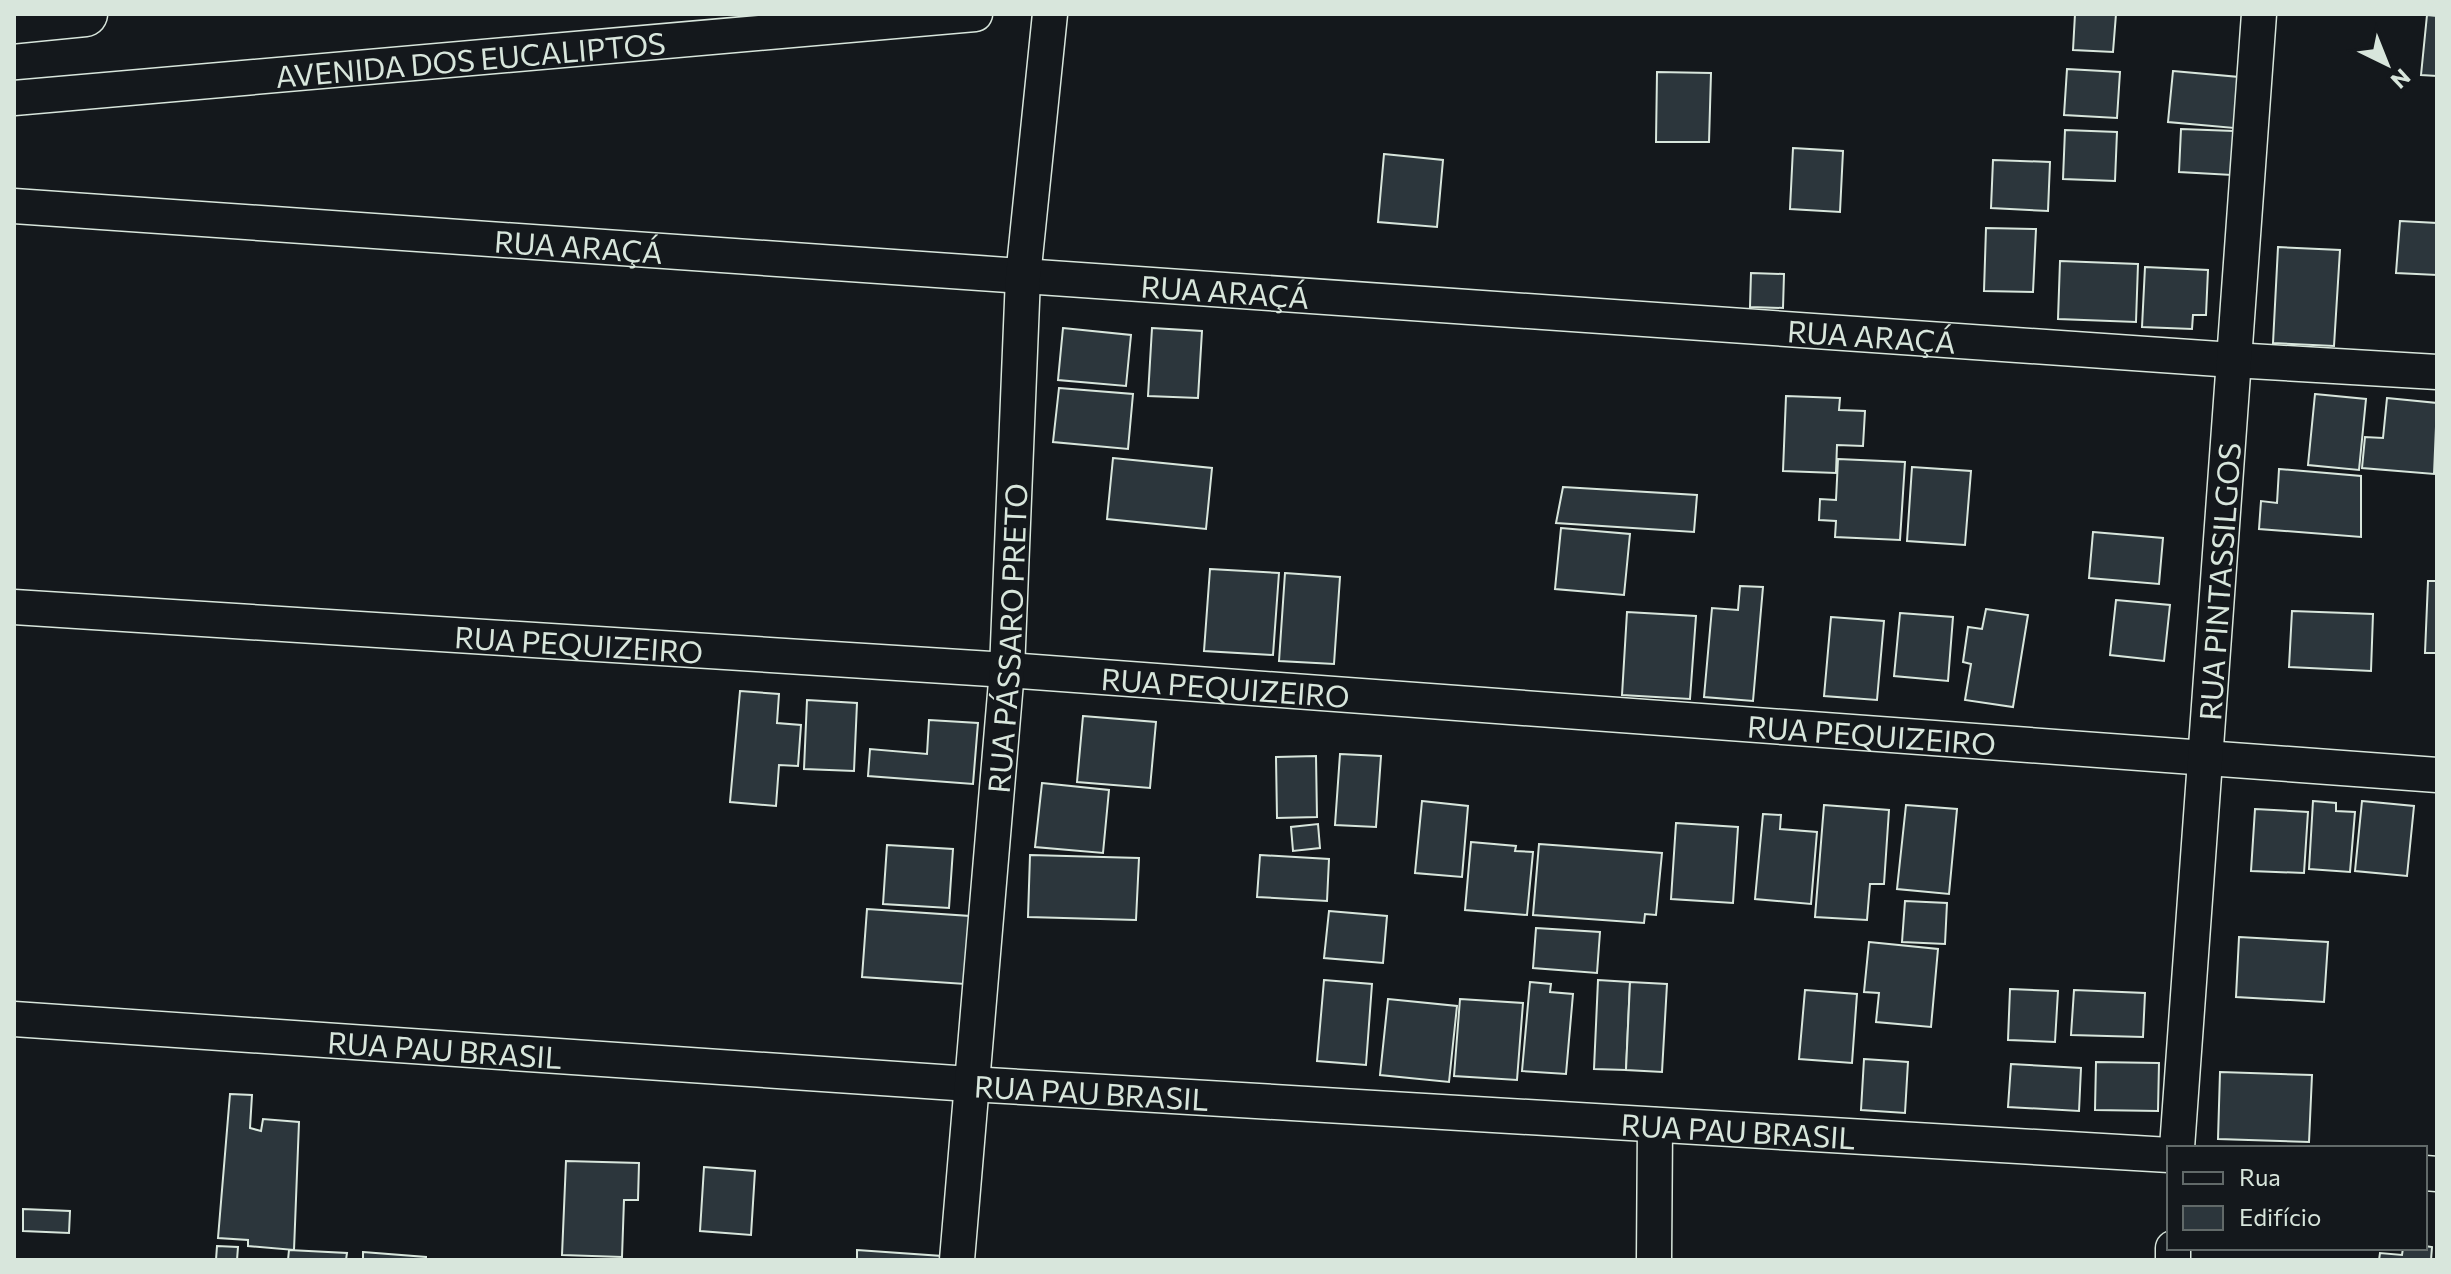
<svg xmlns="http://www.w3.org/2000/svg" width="2451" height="1274" font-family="Commissioner,sans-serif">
<rect width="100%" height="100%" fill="#14181c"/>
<g fill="#2c363c" stroke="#d8e6dc" stroke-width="2">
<path d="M2075 14H2116L2113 52 2073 50Z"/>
<path d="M2427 15 2437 16V76L2421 75Z"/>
<path d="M2067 69 2120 72 2117 118 2064 115Z"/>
<path d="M2173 71 2239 77 2234 128 2168 122Z"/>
<path d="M1657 72 1711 73 1709 142H1656Z"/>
<path d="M2181 129 2234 131 2232 175 2179 172Z"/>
<path d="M2065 130 2117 132 2115 181 2063 179Z"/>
<path d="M1793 148 1843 151 1840 212 1790 209Z"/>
<path d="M1384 154 1443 160 1437 227 1378 222Z"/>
<path d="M1993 160 2050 162 2048 211 1991 208Z"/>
<path d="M2400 221 2437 223V275L2396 273Z"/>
<path d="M1986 228 2036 229 2033 292 1984 291Z"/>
<path d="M2278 247 2340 250 2334 346 2273 343Z"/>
<path d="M2060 261 2138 264 2136 322 2058 319Z"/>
<path d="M2145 267 2208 270 2206 315H2193L2192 329 2142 327Z"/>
<path d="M1751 273 1784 274 1783 308 1750 307Z"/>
<path d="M1063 328 1131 335 1126 386 1058 380Z"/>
<path d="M1152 328 1202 331 1198 398 1148 396Z"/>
<path d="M1059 388 1133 394 1128 449 1053 442Z"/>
<path d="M2315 394 2366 399 2359 470 2308 465Z"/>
<path d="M1786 396 1840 398 1839 410 1865 411 1863 446 1837 445 1836 473 1783 471Z"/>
<path d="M2387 398 2437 403 2434 474 2362 468 2365 437 2383 438Z"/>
<path d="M1113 458 1212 468 1206 529 1107 519Z"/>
<path d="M1838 459 1905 462 1900 540 1835 537 1836 521 1819 520 1820 499 1836 500Z"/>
<path d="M1912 467 1971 471 1965 545 1907 541Z"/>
<path d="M2279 469 2361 476V537L2259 529 2261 501 2277 503Z"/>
<path d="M1563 487 1697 495 1694 532 1556 523Z"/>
<path d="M1561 528 1630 534 1624 595 1555 589Z"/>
<path d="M2093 532 2163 538 2159 584 2089 578Z"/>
<path d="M1210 569 1279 573 1273 655 1204 651Z"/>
<path d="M1285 573 1340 577 1334 664 1279 661Z"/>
<path d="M2428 581H2437V653H2425Z"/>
<path d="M1740 586 1763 587 1753 701 1704 697 1712 608 1738 610Z"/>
<path d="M2116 600 2170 605 2164 661 2110 655Z"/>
<path d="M1986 609 2028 615 2013 707 1965 700 1971 664 1963 662 1968 627 1982 629Z"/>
<path d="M2292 611 2373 614 2371 671 2289 667Z"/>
<path d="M1627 612 1696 616 1690 699 1622 695Z"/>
<path d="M1900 613 1953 617 1948 681 1894 676Z"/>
<path d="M1831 617 1884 621 1877 700 1824 696Z"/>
<path d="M740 691 779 694 777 723 801 725 798 766 779 765 776 806 730 802Z"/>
<path d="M807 700 857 703 854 771 804 769Z"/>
<path d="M1083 716 1156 722 1150 788 1077 782Z"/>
<path d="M929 720 978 723 973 784 868 776 870 749 927 754Z"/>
<path d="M1340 754 1381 756 1376 827 1335 825Z"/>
<path d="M1316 756 1317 817 1277 818 1276 757Z"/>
<path d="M1042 783 1109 790 1103 853 1035 847Z"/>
<path d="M1422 801 1468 806 1462 877 1415 873Z"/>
<path d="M2313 801 2336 803V811L2355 812 2350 872 2309 869Z"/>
<path d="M2362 801 2414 806 2407 876 2355 871Z"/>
<path d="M1824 805 1889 810 1884 884H1870L1867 920 1815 917Z"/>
<path d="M1906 805 1957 809 1949 894 1897 889Z"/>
<path d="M2255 809 2308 812 2304 873 2251 871Z"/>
<path d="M1763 814 1781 815 1780 829 1817 832 1811 904 1755 899Z"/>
<path d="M1676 823 1738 827 1733 903 1671 899Z"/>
<path d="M1318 824 1320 848 1293 851 1291 827Z"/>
<path d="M1471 842 1516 846 1515 851 1533 852 1527 915 1465 910Z"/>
<path d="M1539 844 1662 853 1656 915 1645 914 1644 923 1533 915Z"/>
<path d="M887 845 953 849 949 908 883 904Z"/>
<path d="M1030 855 1139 858 1136 920 1028 917Z"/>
<path d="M1260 855 1329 859 1327 901 1257 897Z"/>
<path d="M1905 901 1947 903 1945 944 1902 942Z"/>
<path d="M867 909 970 916 965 984 862 977Z"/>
<path d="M1329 911 1387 916 1383 963 1324 958Z"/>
<path d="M1536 928 1600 932 1597 973 1533 968Z"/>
<path d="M2239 937 2328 942 2324 1002 2236 997Z"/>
<path d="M1869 942 1938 949 1931 1027 1876 1022 1879 993 1864 992Z"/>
<path d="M1324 980 1372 984 1366 1065 1317 1061Z"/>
<path d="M1598 980 1630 982 1626 1070 1594 1069Z"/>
<path d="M1530 982 1551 984 1550 992 1573 994 1566 1074 1522 1071Z"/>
<path d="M1630 982 1667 984 1662 1072 1626 1070Z"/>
<path d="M2010 989 2058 991 2055 1042 2008 1040Z"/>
<path d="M1805 990 1857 994 1852 1063 1799 1059Z"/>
<path d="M2074 990 2145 993 2143 1037 2071 1035Z"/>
<path d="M1388 999 1457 1006 1449 1082 1380 1075Z"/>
<path d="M1460 999 1523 1003 1517 1080 1454 1076Z"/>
<path d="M1864 1059 1908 1062 1905 1113 1861 1110Z"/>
<path d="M2096 1062 2159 1063 2158 1111 2095 1110Z"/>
<path d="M2011 1064 2081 1068 2079 1111 2008 1107Z"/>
<path d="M2220 1072 2312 1075 2309 1142 2218 1139Z"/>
<path d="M230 1094 252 1095 250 1128 261 1131 263 1119 299 1122 294 1250 248 1246V1240L218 1238Z"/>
<path d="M566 1161 639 1163 638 1200H624L622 1257 562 1255Z"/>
<path d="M704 1167 755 1171 751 1235 700 1231Z"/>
<path d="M23 1209 70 1211 69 1233 23 1231Z"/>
<path d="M217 1246 238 1247 237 1260H216Z"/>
<path d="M2425 1246 2432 1247 2431 1260H2379L2380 1253 2402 1255 2403 1248H2425Z"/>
<path d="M289 1250 347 1253 346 1260H288Z"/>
<path d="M857 1250 942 1256V1260H857Z"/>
<path d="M363 1252 426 1257V1260H363Z"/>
</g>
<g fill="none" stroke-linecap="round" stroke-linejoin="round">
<defs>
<g id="street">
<path id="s1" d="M14 98 975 14"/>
<path id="s2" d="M14 206 2233 360 2437 372"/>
<path id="s3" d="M14 607 1007 670 2437 775"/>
<path id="s4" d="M14 1019 970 1084 2169 1155"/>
<path id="s5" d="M2177 1148 2259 14"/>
<path d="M2425 1173 2437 1174"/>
<path id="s6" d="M957 1260 1007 670 1023 277 1050 14"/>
<path d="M1654 1260 1655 1125"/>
<path d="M2173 1260V1248"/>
</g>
<path id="primary" d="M14 21 85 14"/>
</defs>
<use href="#street" stroke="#d8e6dc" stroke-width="37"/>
<use href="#primary" stroke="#d8e6dc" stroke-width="47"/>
<use href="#street" stroke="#14181c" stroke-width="34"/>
<use href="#primary" stroke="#14181c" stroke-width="44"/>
</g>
<g text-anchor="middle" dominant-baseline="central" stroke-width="6" stroke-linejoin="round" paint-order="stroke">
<g font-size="30" fill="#d8e6dc" stroke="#14181c">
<text stroke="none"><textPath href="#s1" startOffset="458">AVENIDA DOS EUCALIPTOS</textPath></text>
<text stroke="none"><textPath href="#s2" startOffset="566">RUA ARAÇÁ</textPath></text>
<text stroke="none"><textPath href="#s2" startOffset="1214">RUA ARAÇÁ</textPath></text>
<text stroke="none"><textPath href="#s2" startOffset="1862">RUA ARAÇÁ</textPath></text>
<text stroke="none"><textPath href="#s5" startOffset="568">RUA PINTASSILGOS</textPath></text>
<text stroke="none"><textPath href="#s6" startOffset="624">RUA PÁSSARO PRETO</textPath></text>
<text stroke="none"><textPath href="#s3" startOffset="566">RUA PEQUIZEIRO</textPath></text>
<text stroke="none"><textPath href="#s3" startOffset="1214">RUA PEQUIZEIRO</textPath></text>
<text stroke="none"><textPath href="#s3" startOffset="1862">RUA PEQUIZEIRO</textPath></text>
<text stroke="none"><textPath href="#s4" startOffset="432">RUA PAU BRASIL</textPath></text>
<text stroke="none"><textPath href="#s4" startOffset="1080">RUA PAU BRASIL</textPath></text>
<text stroke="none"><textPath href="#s4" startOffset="1728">RUA PAU BRASIL</textPath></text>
</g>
</g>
<rect width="2451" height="1274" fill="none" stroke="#d8e6dc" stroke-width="32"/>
<rect x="2167" y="1146" width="260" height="104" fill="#14181c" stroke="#626a69" stroke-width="2"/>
<rect x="2183" y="1172" width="40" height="12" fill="#14181c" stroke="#626a69" stroke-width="2"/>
<text x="2239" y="1186" font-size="24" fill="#d8e6dc">Rua</text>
<rect x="2183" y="1206" width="40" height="24" fill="#2c363c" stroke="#626a69" stroke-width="2"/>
<text x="2239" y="1226" font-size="24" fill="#d8e6dc">Edifício</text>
<g transform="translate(2387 64) rotate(137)" stroke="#14181c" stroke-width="6" paint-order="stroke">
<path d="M0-6L14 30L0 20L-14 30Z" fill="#d8e6dc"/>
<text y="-12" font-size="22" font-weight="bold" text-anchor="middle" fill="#d8e6dc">N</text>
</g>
</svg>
